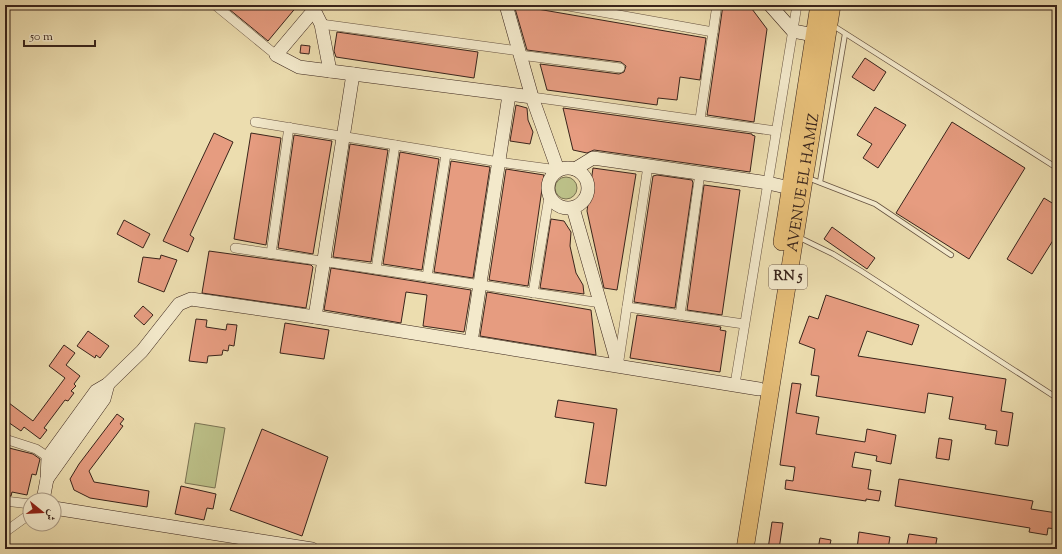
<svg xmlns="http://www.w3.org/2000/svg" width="1062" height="554" font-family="'Sorts Mill Goudy',Amiri,serif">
<rect width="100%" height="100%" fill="#ecddaf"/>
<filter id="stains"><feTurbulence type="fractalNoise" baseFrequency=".005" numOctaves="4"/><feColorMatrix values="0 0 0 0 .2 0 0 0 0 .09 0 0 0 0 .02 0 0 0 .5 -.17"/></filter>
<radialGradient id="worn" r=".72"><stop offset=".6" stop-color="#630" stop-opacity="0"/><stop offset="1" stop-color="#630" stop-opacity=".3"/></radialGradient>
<g fill="#bcc088" stroke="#7a7252">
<circle cx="566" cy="188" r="11"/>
<path d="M195 423 225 428 215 488 185 483Z"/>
</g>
<g fill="#e69c80" stroke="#39241b">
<path d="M224 5H298L268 41Z"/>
<path d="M514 5 706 38 700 80 680 77 677 100 658 98 657 105 547 90 540 64 619 74 624 72 626 66 621 62 527 50Z"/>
<path d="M723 5H749L767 29 754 122 707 115Z"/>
<path d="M337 32 478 52 474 78 336 57 334 51Z"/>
<path d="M301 45 310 46 309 54 300 53Z"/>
<path d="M865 58 886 72 874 91 852 77Z"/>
<path d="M516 105 527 108 528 120 533 132 530 144 510 141Z"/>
<path d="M875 107 906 125 878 168 863 158 872 144 857 135Z"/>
<path d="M563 108 752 134V135L755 136 750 172 594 150 587 153 573 150Z"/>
<path d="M952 122 1025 168 969 259 896 213Z"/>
<path d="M214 133 233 142 190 235 194 238 188 252 163 241Z"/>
<path d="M251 133 281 138 266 245 234 239Z"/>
<path d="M294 135 332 141 313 254 278 248Z"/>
<path d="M350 144 388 150 371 262 333 257Z"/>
<path d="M400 152 439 159 422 270 383 264Z"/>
<path d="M451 161 490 167 473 278 434 272Z"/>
<path d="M593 168 636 174 617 290 604 288 587 211Z"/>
<path d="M506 169 544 175 528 286 489 280Z"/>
<path d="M657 175 692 180 693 183 675 308 634 302 653 176Z"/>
<path d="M704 185 740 190 722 315 687 310Z"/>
<path d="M1044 198 1057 206V234L1032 274 1007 259Z"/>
<path d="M551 219 564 221 571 232 570 246 576 273 583 285 584 294 540 288Z"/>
<path d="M124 220 150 234 143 248 117 234Z"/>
<path d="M832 227 875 258 867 269 824 239Z"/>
<path d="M209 251 311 265 313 267 306 308 202 293Z"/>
<path d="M161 255 177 260 164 292 138 282 143 257 160 259Z"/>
<path d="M331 268 471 290 464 332 423 326 427 295 406 292 401 323 324 310Z"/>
<path d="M487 292 591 310 596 355 480 336Z"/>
<path d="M826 295 919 325 912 345 867 331 858 356 1006 379 1001 411 1013 413 1008 446 995 444 997 431 985 429 986 425 949 419 953 397 928 393 925 413 816 396 819 376 811 375 815 349 799 343 809 316 818 319Z"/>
<path d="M143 306 153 315 144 325 134 316Z"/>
<path d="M637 315 721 327 720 330 726 331 720 372 630 358Z"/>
<path d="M196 319 207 320 206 327 226 330 227 324 237 325 234 346 229 345 228 351 223 350 222 355 208 356 207 363 189 361Z"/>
<path d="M285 323 329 330 324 359 280 353Z"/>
<path d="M88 331 109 346 100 358 96 355 95 358 77 346Z"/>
<path d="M64 345 75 353 66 365 80 376 74 384 76 386 71 391 74 393 68 401 65 400 44 428 47 430 40 439 24 427 21 431 5 420V400L33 421 65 378 49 366Z"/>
<path d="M792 383 801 384 796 413 819 417 816 434 865 442 867 429 896 435 891 464 876 461 877 456 855 452 852 467 871 470 868 489 881 491 879 501 866 499V501L785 489 786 480 793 481 795 467 780 465Z"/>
<path d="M558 400 617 409 606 486 585 483 594 423 555 417Z"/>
<path d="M117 414 124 419 120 424 123 426 89 471 94 482 149 491 147 507 90 498 74 490 70 479 79 464Z"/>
<path d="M262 429 328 457 302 536 230 510Z"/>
<path d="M939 438 952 440 949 460 936 458Z"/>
<path d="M5 447 33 454 40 459 36 475 32 474 27 495 12 492 11 496 5 495Z"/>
<path d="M899 479 1033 501 1031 509 1057 513V529L1048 528 1047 535 1029 532 1030 528 895 506Z"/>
<path d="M181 486 216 494 213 509 207 508 204 520 175 514Z"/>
<path d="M772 522 783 523 779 549H768Z"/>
<path d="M859 532 890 537 888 549H857Z"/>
<path d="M909 534 937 538 935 549H906Z"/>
<path d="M820 538 831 540 829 549H818Z"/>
</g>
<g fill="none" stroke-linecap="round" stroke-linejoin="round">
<defs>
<g id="lane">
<path d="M832 25 1057 168"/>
<path d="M808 178 875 204 951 255"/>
<path d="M820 182 845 34"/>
<path d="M798 237 833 254 861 271 1057 398"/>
</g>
<g id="street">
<path d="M215 5 276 55"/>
<path d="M563 5 713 32"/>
<path d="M321 24 519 51"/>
<path d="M520 55 620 68"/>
<path d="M532 97 776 131"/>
<path d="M700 119 717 5"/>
<path d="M255 122 499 162 558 170"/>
<path d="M235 248 601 303"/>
<path d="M271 254 289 127"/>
<path d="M376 269 395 145"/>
<path d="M427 277 446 154"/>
<path d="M533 293 549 197"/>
<path d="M627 307 744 324"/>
<path d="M680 315 700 173"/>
<path d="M619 360 648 166"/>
<path d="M735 384 797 5"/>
<path d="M5 439 36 449 48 457"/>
<path d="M5 501 30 504"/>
<path d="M5 532 30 514"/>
</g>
<g id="secondary">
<path d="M316 5 314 10 276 55 299 67 532 97"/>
<path d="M506 5 532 97 558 170"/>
<path d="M770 5 793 31 814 35"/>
<path d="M314 10 321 24 330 71"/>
<circle cx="568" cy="188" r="20"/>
<path d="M575 169 593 158 768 183 790 188"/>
<path d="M573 208 618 365"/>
<path d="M315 317 353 74"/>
<path d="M471 342 509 95"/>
<path d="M47 479 104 399 108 384"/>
<path d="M43 500 47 479 48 457 96 391 108 384 142 351 179 304 191 299 315 317 759 389"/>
<path d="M54 508 312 549"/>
</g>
<g id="highway">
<path d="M782 242 819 5"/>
<path id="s1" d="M745 549 832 5"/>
</g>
</defs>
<use href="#lane" stroke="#665240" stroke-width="6"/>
<use href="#street" stroke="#665240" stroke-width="10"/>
<use href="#secondary" stroke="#39241b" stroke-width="14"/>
<use href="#highway" stroke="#39241b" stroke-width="18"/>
<use href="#lane" stroke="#f3e9cb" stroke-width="4.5"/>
<use href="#street" stroke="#f3e9cb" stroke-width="9"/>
<use href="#secondary" stroke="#f3e9cb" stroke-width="13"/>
<use href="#highway" stroke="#e6be78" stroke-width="17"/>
</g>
<g text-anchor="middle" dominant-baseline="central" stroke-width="4" stroke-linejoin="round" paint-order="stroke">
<rect fill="#f3e9cb" stroke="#715f50" stroke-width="1" x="769" y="265" width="38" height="24" rx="3"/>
<g font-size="14" font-weight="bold" fill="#39241b">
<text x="788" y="277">RN 5</text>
</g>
<g font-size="15" fill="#39241b" stroke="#f3e9cb">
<text stroke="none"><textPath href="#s1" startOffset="371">AVENUE EL HAMIZ</textPath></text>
</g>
</g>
<rect width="1062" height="554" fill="none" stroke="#ecddaf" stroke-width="20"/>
<rect x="6" y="6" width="1050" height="542" fill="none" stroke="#39241b" stroke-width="2"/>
<rect x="10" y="10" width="1042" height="534" fill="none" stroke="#39241b"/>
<g transform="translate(42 512) rotate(108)"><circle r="19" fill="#f3e9cb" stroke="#a99a85"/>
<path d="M0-3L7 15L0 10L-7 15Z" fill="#8f2418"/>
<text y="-6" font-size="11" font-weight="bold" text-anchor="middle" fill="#39241b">ش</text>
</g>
<path d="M24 40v6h71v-6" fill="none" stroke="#39241b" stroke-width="2"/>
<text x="30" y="40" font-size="12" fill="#39241b" stroke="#f3e9cb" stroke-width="3" paint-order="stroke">50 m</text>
<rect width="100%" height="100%" filter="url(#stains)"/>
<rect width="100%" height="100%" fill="url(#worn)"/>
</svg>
